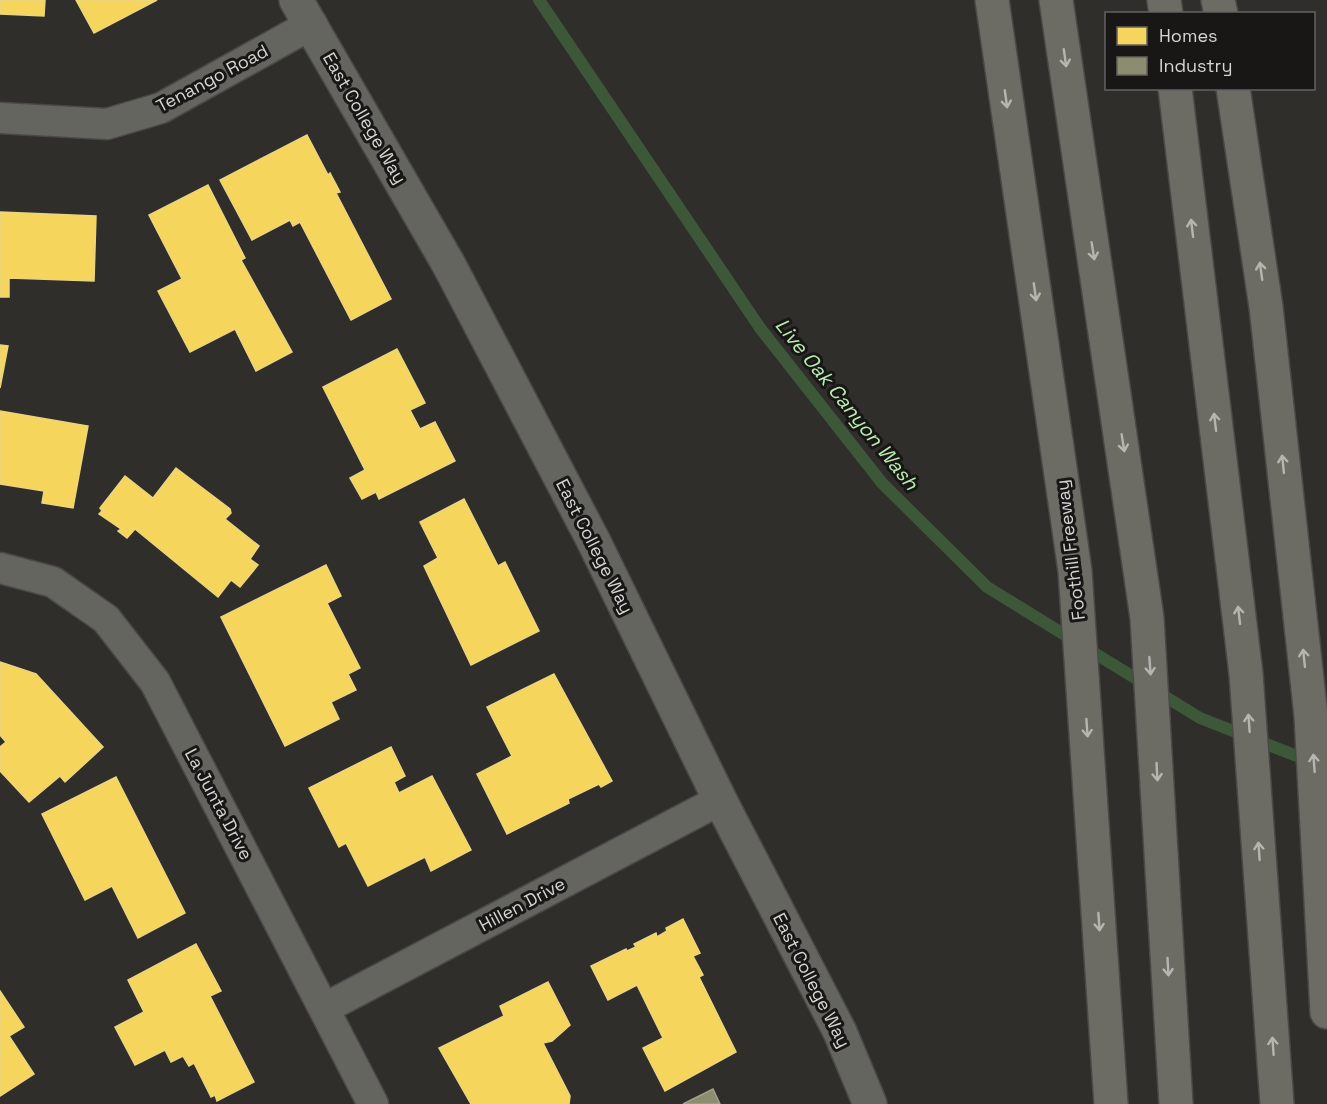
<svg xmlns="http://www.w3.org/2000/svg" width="1327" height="1104" font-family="'Space Grotesk',sans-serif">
<rect width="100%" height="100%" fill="#302e2b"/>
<g fill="#f6d55c" stroke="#ecd57f" stroke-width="1.5">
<path d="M0 0H45L44 16 0 14Z"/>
<path d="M76 0H157L94 33Z"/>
<path d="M307 135 328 175 330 173 340 192 336 193 391 299 351 320 300 222 293 226 290 220 252 240 220 180Z"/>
<path d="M208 185 245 258 241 260 292 352 256 371 235 329 190 352 158 291 182 279 149 215Z"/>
<path d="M0 212 96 216 94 281 9 278V297H0Z"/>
<path d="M0 345 8 346 0 388Z"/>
<path d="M397 349 425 403 410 410 420 429 435 422 455 461 379 499 376 492 362 499 350 478 365 470 323 387Z"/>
<path d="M0 411 88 426 73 508 42 503 44 491 0 484Z"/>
<path d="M176 468 230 509 231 513 225 519 259 546 250 559 258 565 240 587 231 580 218 597 135 529 127 538 118 531 121 529 99 514 102 511 100 508 125 476 153 498Z"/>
<path d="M464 499 498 566 505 562 539 631 471 665 424 566 438 558 420 522Z"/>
<path d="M326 565 341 596 327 603 360 668 348 674 356 690 331 702 339 719 285 746 221 617Z"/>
<path d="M0 662 36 674 103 747 65 782 60 776 29 802 0 771V747L6 742 0 735Z"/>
<path d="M554 674 612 781 601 787 599 784 568 799 569 803 507 834 477 774 512 756 487 707Z"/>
<path d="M391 747 405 776 394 782 399 793 432 776 471 850 431 871 425 857 368 886 346 843 339 847 309 788Z"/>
<path d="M116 777 185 913 138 938 112 886 85 900 42 814Z"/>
<path d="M683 919 700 953 693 956 703 975 699 977 736 1052 665 1091 643 1048 663 1038 637 985 608 1000 591 966 626 949 627 951 636 947 634 944 656 933 657 937 667 931 666 928Z"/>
<path d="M196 944 221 991 210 996 254 1082 217 1101 215 1095 211 1097 194 1063 189 1066 183 1056 171 1062 165 1050 135 1065 115 1027 144 1012 128 980Z"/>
<path d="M548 982 570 1025 552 1041 543 1043 570 1096 569 1104H471L439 1048 504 1016 500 1006Z"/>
<path d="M0 991 24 1027 9 1036 34 1074 0 1096Z"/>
</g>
<path fill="#8c8c6e" stroke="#a2a28c" stroke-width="1.5" d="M713 1089 720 1104H683Z"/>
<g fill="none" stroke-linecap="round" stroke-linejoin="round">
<path stroke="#3c5839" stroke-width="12" d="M539 0 760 328 882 483 987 587 1200 718 1312 762"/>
<defs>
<g id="minor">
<path d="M0 118 107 124 161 108 312 24"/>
<path d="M0 568 53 582 106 619 155 682 373 1104"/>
<path d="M325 1008 720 800"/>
</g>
<path id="tertiary" d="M296 0 449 265 593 540 720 800 840 1032 870 1104"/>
<g id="motorway">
<path d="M992 0 1075 571 1111 1104"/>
<path d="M1056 0 1147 618 1176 1104"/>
<path d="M1164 0 1166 14"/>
<path d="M1218 0 1221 14"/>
<path d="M1175 88 1246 674 1277 1104"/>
<path d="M1233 88 1266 307 1311 716 1327 1012"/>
</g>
</defs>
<use href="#minor" stroke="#4a4947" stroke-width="33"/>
<use href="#tertiary" stroke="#4a4947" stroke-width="36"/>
<use href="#motorway" stroke="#4a4947" stroke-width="36"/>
<use href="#minor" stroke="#64655f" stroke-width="30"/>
<use href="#tertiary" stroke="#64655f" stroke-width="33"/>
<use href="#motorway" stroke="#6c6b64" stroke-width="33"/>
</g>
<defs><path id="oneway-shaft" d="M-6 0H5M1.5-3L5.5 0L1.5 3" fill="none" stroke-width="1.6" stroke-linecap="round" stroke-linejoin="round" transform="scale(1.5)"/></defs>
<g stroke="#b6b5b1">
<use href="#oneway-shaft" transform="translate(1065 58) rotate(82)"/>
<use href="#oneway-shaft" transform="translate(1006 99) rotate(82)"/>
<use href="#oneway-shaft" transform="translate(1192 228) rotate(-97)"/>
<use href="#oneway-shaft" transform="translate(1093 251) rotate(81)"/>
<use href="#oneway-shaft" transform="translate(1261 271) rotate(-98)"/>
<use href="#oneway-shaft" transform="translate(1035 292) rotate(82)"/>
<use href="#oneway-shaft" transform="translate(1215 422) rotate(-97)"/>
<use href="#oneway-shaft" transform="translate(1123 443) rotate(81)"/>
<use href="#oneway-shaft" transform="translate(1283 464) rotate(-96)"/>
<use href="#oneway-shaft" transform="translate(1239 615) rotate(-97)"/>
<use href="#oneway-shaft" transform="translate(1304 658) rotate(-96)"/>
<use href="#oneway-shaft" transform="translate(1150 666) rotate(86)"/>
<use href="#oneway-shaft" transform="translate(1249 723) rotate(-94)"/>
<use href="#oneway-shaft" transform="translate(1087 728) rotate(86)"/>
<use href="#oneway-shaft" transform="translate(1314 763) rotate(-94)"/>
<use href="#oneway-shaft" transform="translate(1157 772) rotate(87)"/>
<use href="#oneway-shaft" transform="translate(1259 851) rotate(-94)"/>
<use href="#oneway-shaft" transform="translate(1099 922) rotate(86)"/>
<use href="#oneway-shaft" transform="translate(1168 967) rotate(87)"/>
<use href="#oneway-shaft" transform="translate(1273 1046) rotate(-94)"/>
</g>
<g text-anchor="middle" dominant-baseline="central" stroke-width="6" stroke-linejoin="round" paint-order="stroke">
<g font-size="18" fill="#d6d5d2" stroke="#181715">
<text transform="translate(212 78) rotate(-28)">Tenango Road</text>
<text transform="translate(365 118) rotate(60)">East College Way</text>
<text transform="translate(595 546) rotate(63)">East College Way</text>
<text transform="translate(1070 550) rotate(-97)">Foothill Freeway</text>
<text transform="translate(219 804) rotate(62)">La Junta Drive</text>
<text transform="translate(522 904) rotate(-28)">Hillen Drive</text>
<text transform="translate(812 980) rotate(63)">East College Way</text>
</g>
<g font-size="20" font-style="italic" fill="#b9edb3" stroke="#181715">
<text transform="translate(847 404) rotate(51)">Live Oak Canyon Wash</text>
</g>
</g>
<rect x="1105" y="12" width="210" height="78" fill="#181715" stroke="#646361" stroke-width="1.5"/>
<rect x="1117" y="27" width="30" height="18" fill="#f6d55c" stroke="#646361" stroke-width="1.5"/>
<text x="1159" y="42" font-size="18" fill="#d6d5d2">Homes</text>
<rect x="1117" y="57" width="30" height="18" fill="#8c8c6e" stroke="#646361" stroke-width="1.5"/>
<text x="1159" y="72" font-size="18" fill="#d6d5d2">Industry</text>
</svg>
